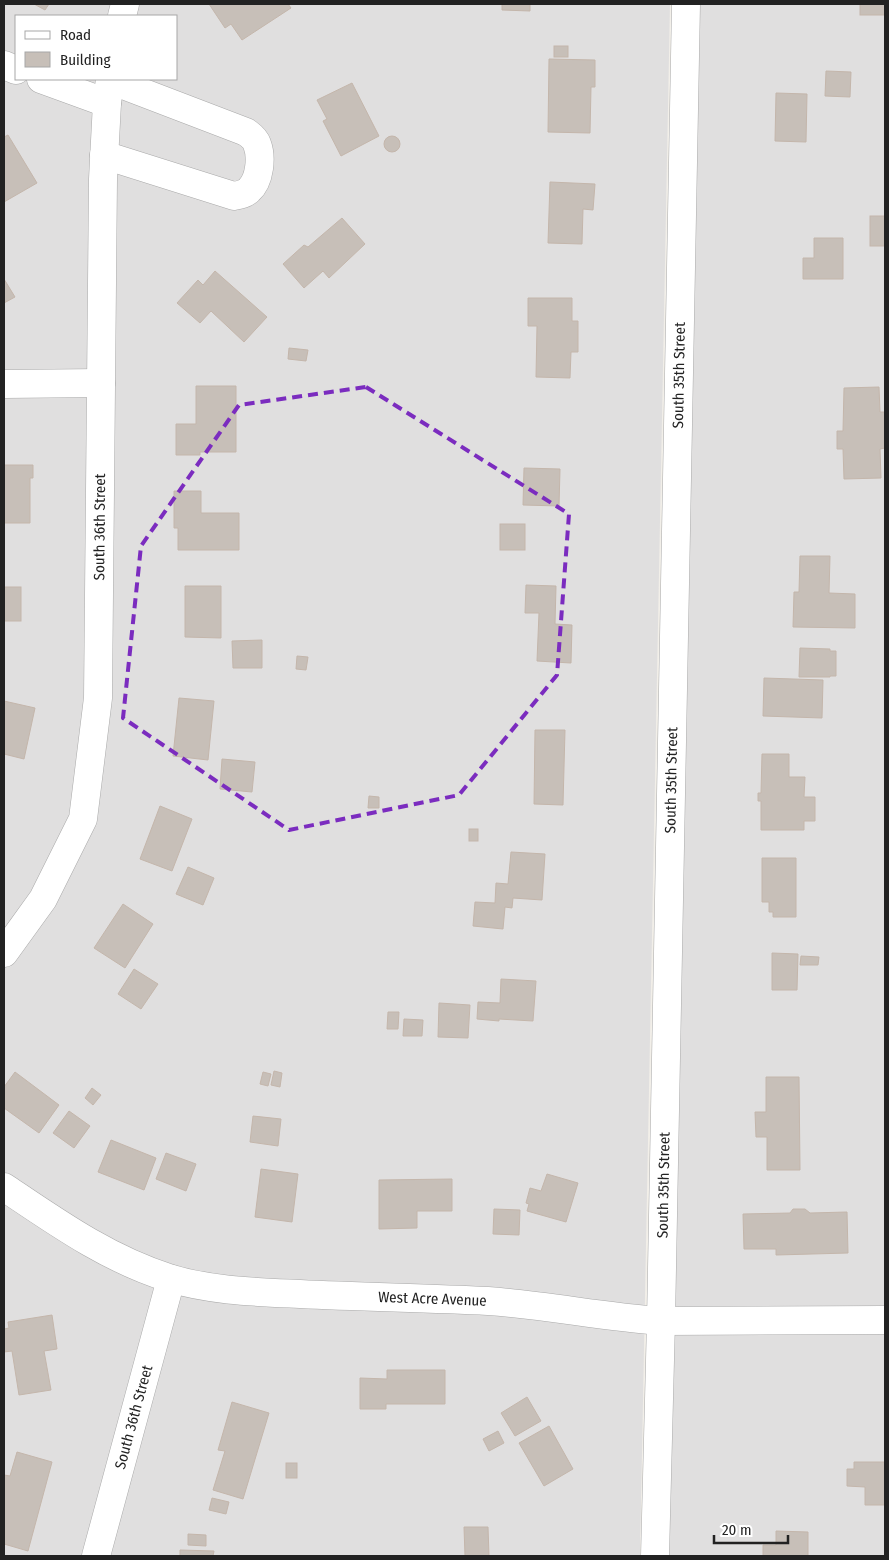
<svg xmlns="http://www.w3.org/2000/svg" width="889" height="1560" font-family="'Fira Sans Condensed',sans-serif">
<rect width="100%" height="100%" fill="#f2efe9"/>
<g fill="#e0dfdf" fill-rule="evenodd">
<path d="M4 4H670L640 1556H4ZM16 16H176V79H16Z"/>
<path d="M699 4H885V1556H665Z"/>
</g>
<g fill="#c7bfb8" stroke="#c4b6ab">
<path d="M34 4H49L45 10Z"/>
<path d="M209 4H288L291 8 242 40 231 24 225 28Z"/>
<path d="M502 4H530V11L502 10Z"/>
<rect x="860" y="4" width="25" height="11"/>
<rect x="554" y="46" width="14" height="11"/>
<path d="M549 59 595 60V87H591L590 133 548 132Z"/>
<path d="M826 71 851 72 850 97 825 96Z"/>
<path d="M352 83 379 136 341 156 323 121 327 119 317 100Z"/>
<path d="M776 93 807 94 806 142 775 141Z"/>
<path d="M8 135 37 183 4 202V137Z"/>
<circle cx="392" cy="144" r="8"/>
<path d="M550 182 595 184 593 210 583 209 582 244 548 243Z"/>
<rect x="870" y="216" width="15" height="30"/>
<path d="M342 218 365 244 329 278 323 271 304 288 283 264 304 245 308 247Z"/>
<path d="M814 238H843V279H803V258H814Z"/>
<path d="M215 271 267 317 244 342 211 311 200 323 177 303 198 280 203 285Z"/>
<path d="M4 279 15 297 4 303Z"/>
<path d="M528 298H572V321H578V352H571L570 378 536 377 537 326H528Z"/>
<path d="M289 348 308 350 306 361 288 359Z"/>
<path d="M196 386H236V452H200V455H176V424H196Z"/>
<path d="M879 387 880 412H885V448L880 449 881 478 844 479 843 449H837V431H843L844 388Z"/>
<path d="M4 465H33V478H30V523H4Z"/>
<path d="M524 468 560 469 559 506 523 505Z"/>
<path d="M174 491H201V513H239V550H178V528H174Z"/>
<rect x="500" y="524" width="25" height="26"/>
<path d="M800 556H830L829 593 855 594V628L793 627 794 592H799Z"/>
<path d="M526 585 556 586 555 624 572 625 571 663 537 661 539 613H525Z"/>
<path d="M185 586H221V638L185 637Z"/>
<rect x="4" y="587" width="17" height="34"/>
<path d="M262 640V668H233L232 641Z"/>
<path d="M800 648 830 649V651H836V676H830V677H799Z"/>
<path d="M297 656 308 657 306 670 296 669Z"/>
<path d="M764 678 823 680 822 718 763 716Z"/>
<path d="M179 698 214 701 208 760 173 756Z"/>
<path d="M4 701 35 708 24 759 4 754Z"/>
<path d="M535 730H565L563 805 534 804Z"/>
<path d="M762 754H789V777H805L804 797H815V821H804V830H761V801H758V793H761Z"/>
<path d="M222 759 255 762 252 792 220 789Z"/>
<path d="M369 796 379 797V808H368Z"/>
<path d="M160 806 192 819 172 871 140 859Z"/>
<rect x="469" y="829" width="9" height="12"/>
<path d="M511 852 545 854 542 900 513 898 512 908 505 907 503 929 473 926 475 902 495 903 496 883 508 884Z"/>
<path d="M762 858H796V917H773V912H769V902H762Z"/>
<path d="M188 867 214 878 203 905 176 894Z"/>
<path d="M123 904 153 924 125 968 94 948Z"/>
<path d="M772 953 798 954 797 990H772Z"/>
<path d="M801 956 819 957 818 965H800Z"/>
<path d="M134 969 158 984 141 1009 118 994Z"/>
<path d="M501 979 536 981 533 1021 499 1019V1021L477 1019 478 1002 500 1003Z"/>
<path d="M439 1003 470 1005 468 1038 438 1037Z"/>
<path d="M388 1012H399L398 1029H387Z"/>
<path d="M404 1019 423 1020 422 1036H403Z"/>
<path d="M274 1071 282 1073 280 1087 271 1085Z"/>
<path d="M15 1072 59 1105 39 1133 4 1108V1087Z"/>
<path d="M263 1072 271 1074 268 1086 260 1084Z"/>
<path d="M766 1077H799L800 1170H767V1137H756L755 1112H766Z"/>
<path d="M92 1088 101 1095 93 1105 85 1098Z"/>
<path d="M69 1111 90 1126 74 1148 53 1133Z"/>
<path d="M253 1116 281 1119 278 1146 250 1142Z"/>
<path d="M111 1140 156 1158 144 1190 98 1172Z"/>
<path d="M166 1153 196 1164 186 1191 156 1179Z"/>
<path d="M261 1169 298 1174 292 1222 255 1217Z"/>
<path d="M547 1174 578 1183 566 1222 527 1211 529 1204 526 1203 530 1188 541 1191Z"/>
<path d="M452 1179V1211H417V1228L379 1229V1180Z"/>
<path d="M494 1209 520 1210 519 1235 493 1234Z"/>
<path d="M793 1209H805L810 1213 847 1212 848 1253 776 1255V1249H744L743 1214 790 1213Z"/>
<path d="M52 1315 57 1349 44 1351 51 1390 19 1395 12 1351 4 1352V1329L9 1328 8 1322Z"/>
<path d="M387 1370H445V1404H386V1409H360V1378L387 1379Z"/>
<path d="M527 1397 541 1421 515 1436 501 1413Z"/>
<path d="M232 1402 269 1413 243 1499 213 1490 225 1451 218 1450Z"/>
<path d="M549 1426 573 1469 544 1486 519 1443Z"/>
<path d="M498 1431 504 1443 489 1451 483 1439Z"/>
<path d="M17 1452 52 1462 28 1551 4 1544V1475L10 1476Z"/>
<path d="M854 1462H885V1505H865V1487L847 1486V1469H854Z"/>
<rect x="286" y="1463" width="11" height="15"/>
<path d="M212 1498 229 1502 226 1514 209 1510Z"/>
<path d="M464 1527H488L489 1556H465Z"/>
<path d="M776 1531 808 1532V1556H763V1545H776Z"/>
<path d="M188 1534 206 1535V1546L188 1545Z"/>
<path d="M180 1550 214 1551 213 1556H180Z"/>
</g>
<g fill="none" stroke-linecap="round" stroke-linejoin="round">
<defs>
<g id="minor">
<path d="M122 16 125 4"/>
<path d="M4 65 16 70"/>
<path d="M41 79 107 103"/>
<path d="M104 155 234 196C240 195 245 194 249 190 260 180 262 157 257 144 255 138 250 135 246 132L110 80"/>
<path d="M4 384 101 383"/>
<path id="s1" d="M4 953 43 899 83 819 98 698 103 179 107 103 110 79"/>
<path id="s2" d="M4 1187C56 1222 108 1259 169 1278 211 1291 256 1292 300 1294 362 1297 426 1298 488 1301 546 1305 603 1317 661 1321L885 1320"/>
<path id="s3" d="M96 1556 171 1279"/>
<path id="s4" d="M655 1556 661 1321 686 4"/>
</g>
</defs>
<use href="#minor" stroke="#a9a9a9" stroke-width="29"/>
<use href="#minor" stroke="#fff" stroke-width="28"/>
</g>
<path fill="none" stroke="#7b2cbf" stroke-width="4" stroke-dasharray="10 6" stroke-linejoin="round" d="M366 387 569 514 557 675 459 795 289 830 123 718 141 546 239 405Z"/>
<g text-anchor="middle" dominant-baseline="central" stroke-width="4" stroke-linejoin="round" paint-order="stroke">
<g font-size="15" fill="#222" stroke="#fff">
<text stroke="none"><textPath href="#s4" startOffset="1181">South 35th Street</textPath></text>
<text stroke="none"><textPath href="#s1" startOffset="449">South 36th Street</textPath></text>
<text stroke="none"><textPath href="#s4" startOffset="776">South 35th Street</textPath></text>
<text stroke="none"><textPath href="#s4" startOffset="371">South 35th Street</textPath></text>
<text stroke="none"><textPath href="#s2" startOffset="454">West Acre Avenue</textPath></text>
<text stroke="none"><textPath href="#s3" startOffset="144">South 36th Street</textPath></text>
</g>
</g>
<rect width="889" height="1560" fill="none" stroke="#222222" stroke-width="10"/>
<rect x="15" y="15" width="162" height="65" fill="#ffffff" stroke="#a7a7a7"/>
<rect x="25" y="31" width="25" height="8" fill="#ffffff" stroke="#a7a7a7"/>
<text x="60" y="40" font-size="15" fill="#222222">Road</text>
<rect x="25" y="52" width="25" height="15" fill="#c7bfb8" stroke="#a7a7a7"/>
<text x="60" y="65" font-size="15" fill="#222222">Building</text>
<path d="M714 1535v8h74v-8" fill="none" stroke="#222222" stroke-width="2.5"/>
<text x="722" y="1535" font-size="15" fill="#222222" stroke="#ffffff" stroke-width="4" paint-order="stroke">20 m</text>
</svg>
